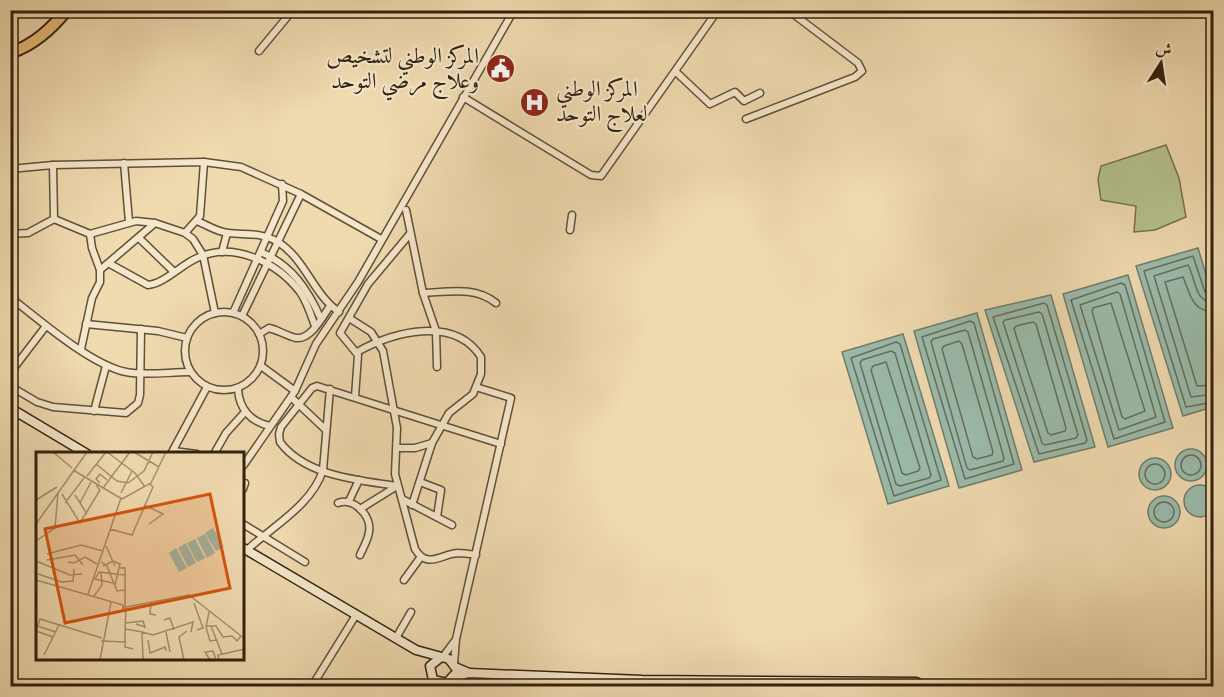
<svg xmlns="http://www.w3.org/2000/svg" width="1224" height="697" font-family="'IM FELL DW Pica',Amiri,serif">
<rect width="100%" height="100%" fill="#f0dab0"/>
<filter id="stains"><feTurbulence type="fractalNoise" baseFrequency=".00333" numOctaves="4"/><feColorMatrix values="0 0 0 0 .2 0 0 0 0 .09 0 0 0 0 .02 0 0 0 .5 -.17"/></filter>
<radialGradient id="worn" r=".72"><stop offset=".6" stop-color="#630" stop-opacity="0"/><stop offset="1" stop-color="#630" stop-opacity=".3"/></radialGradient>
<path fill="#b5c18f" stroke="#74714e" stroke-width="1.5" d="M1166 145 1179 178 1186 217 1155 230 1134 232 1136 206 1101 200 1098 179 1101 166Z"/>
<g fill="#9abbab" stroke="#707d6c" stroke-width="1.5">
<path d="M1198 248 1213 298V407L1183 416 1136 266Z"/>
<path d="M1128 275 1173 428 1108 447 1063 294Z"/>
<path d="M1051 295 1095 447 1034 462 985 310Z"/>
<path d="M977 313 1022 470 959 488 914 331Z"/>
<path d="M903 334 949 486 888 504 842 352Z"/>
<circle cx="1191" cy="465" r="16"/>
<circle cx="1155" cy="474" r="16"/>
<circle cx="1200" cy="501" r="16"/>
<circle cx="1164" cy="512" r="16"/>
</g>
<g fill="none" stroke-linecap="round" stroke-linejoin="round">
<g stroke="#666e5c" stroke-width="1.5">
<path d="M1121 283 1125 285 1165 422 1114 439 1071 300Z"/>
<path d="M1117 292 1120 294 1156 417 1119 430 1080 305Z"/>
<path d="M1214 296 1205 292 1193 256 1144 271 1186 407 1214 402"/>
<path d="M1044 303 1047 305 1087 440 1085 443 1039 454 993 317Z"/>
<path d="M1111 303 1145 411 1125 419 1122 417 1092 311 1093 308Z"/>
<path d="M1214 303C1194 302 1196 279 1188 265L1154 276 1191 397 1214 394"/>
<path d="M1039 312 1042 314 1078 435 1076 438 1045 445 1042 443 1003 322 1005 320Z"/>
<path d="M1214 312C1191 311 1190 293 1183 277L1165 282 1197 386 1214 385"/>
<path d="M970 321 974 323 1014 464 965 479 922 337Z"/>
<path d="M1033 322 1036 324 1066 428 1065 431 1051 435 1048 433 1014 329 1016 326Z"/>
<path d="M965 330 968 332 1004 458 1003 461 970 470 967 468 931 342 933 339Z"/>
<path d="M959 341 962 344 993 452 992 455 977 459 973 457 942 349 944 346Z"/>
<path d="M896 342 900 344 941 480 894 496 851 358Z"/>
<path d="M891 351 895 353 931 475 929 478 900 486 896 484 860 363 862 360Z"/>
<path d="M886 362 920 468 918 471 906 475 902 473 871 370 873 366Z"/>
<circle cx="1191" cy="465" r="10"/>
<circle cx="1155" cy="474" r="10"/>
<circle cx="1164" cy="512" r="10"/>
</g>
<defs>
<g id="street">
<path d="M259 51 293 10"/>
<path d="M676 72 710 104 735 92 744 101 760 93"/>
<path d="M463 97 591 175 601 176 718 10"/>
<path d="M746 119 855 77 862 71 858 63 788 10"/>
<path d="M124 163 129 222"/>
<path d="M53 165 54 219"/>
<path d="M10 169 53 165 204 162 241 167 301 194 381 239"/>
<path d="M406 210 423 293 436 331 437 367"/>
<path d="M197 221C207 225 217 232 228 233 246 235 261 232 278 242 306 260 313 294 339 312"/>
<path d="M570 230 572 215"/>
<path d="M185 233 200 216 204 162"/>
<path d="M10 234 28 233 54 219 90 234 136 221 155 223 185 233 193 239 203 255 215 313"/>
<path d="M139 238 173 271"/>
<path d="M222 252 227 233"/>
<path d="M261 252C292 266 307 288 321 319"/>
<path d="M110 264 148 285C165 283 181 265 197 258 233 241 277 262 300 292 307 302 311 315 315 326"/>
<path d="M100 270 155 223"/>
<path d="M423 293C449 292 475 286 496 303"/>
<path d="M10 297C38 319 91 365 126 372 146 376 169 372 190 372"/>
<circle cx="224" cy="351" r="39"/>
<path d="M233 313 283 201 282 184"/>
<path d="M242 316 301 194"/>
<path d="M349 318 371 332 383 351 397 428 395 474 415 549C427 569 440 555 457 553 464 553 470 554 476 555"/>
<path d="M86 324 158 331 187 338"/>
<path d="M259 334 269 328C278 330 287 336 296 338 311 340 323 316 330 306"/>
<path d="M81 349 92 298 100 282V270L92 248 90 234"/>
<path d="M357 352C393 332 454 315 481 357V374L473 394 449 413 432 443 412 505"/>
<path d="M261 366 295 391"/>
<path d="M10 373 46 326"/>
<path d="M10 386 37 402 53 407 126 413 138 403 140 395 141 329"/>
<path d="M238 389C239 409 251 422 270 426"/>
<path d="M291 397 326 430"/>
<path d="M355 397 358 355 340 333 368 284 409 235"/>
<path d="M94 411 106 366"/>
<path d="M397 448H415L432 443"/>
<path d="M173 451 197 454"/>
<path d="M171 454 207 387"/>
<path d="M214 454 226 433 245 412"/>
<path d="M243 466 295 391 316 344 358 282 514 10"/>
<path d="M420 482 441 490 437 517"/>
<path d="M397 486C358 480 305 476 280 442L279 434 281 427 312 388 317 386 501 444"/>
<path d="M243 489 245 483"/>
<path d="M402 499 452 525"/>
<path d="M349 501 359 480"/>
<path d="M338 503C354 497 372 516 369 532 368 540 363 548 360 555"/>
<path d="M360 509 397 486"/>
<path d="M243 524 305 562"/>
<path d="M247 550C273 526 312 505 323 470L330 389"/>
<path d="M404 580 420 558"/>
<path d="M396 638 411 612"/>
<path d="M442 658 454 642"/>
<path d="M454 664 456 639 511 398 476 387"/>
<path d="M312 686 356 615"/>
</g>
<g id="secondary">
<path d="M10 408 87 454"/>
<path d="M243 548 416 650 449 659 455 667 469 673"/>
<path d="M440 658 430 666 433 680 447 683 455 674"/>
<path d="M454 677 469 673 642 680 916 682 924 686"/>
</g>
<path id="highway" d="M10 53C34 45 51 29 67 10"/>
</defs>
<use href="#street" stroke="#624f36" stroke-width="9"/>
<use href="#secondary" stroke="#32210d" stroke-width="11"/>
<use href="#highway" stroke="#32210d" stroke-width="14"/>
<use href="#street" stroke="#f5e7cc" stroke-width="6"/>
<use href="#secondary" stroke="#f5e7cc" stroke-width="8"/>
<use href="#highway" stroke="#e8bd78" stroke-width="10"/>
</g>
<defs>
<symbol id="civic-disc" viewBox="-11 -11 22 22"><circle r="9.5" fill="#8f2418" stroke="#f5e7cc"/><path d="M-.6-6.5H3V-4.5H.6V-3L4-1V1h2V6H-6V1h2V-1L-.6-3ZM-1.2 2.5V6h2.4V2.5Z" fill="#fff"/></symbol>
<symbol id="hospital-disc" viewBox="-11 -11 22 22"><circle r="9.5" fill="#8f2418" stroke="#f5e7cc"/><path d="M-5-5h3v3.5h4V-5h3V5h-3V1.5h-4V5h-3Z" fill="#fff"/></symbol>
</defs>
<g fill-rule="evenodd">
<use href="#civic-disc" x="484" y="52" width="33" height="33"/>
<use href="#hospital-disc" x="518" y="86" width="33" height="33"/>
</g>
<g text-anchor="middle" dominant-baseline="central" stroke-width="4.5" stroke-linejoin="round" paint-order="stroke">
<g font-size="22" fill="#32210d" stroke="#f5e7cc" text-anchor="end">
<text x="479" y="56">المركز الوطني لتشخيص<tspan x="479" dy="25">وعلاج مرضي التوحد</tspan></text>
<text x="556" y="89" text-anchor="start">المركز الوطني<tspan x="556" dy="25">لعلاج التوحد</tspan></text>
</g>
</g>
<g transform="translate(36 452)">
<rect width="208" height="208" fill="#f0dab0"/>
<path d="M177 76 188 95 180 99 169 81ZM169 82 179 101 171 106 161 86ZM159 87 169 106 161 110 151 91ZM150 91 160 111 152 115 142 96ZM140 96 151 116 143 120 133 101Z" fill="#9abbab"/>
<path fill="none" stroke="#a4906f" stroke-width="1.5" d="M17 0 36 16M71 0 99 21 109 35M98 0 123 15M60 12 81 29 92 31 108 19 117 0M37 18 86 47M51 24 70 0M64 31 60 27 64 22 71 28M67 36 94 0M85 41 96 19M26 42 44 71 64 38 60 33M39 43 51 62M86 47 115 31 130 0M0 48 21 35M29 51 48 26M44 51 55 30M108 53 127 62 113 72M0 72 51 0M74 77 96 83 117 35 114 32M0 89 19 76 22 41M70 94 79 114M11 102 45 93 67 99M11 108 39 103 47 113M0 109 34 123 46 122M32 110 38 111 49 105 61 112M65 110 71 114 81 139 89 138M67 114 77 109 84 112 79 133M84 116H89V154M2 122 26 130 37 129 38 117M0 128 87 153V157L90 154M77 131 59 127 63 120 89 123M52 142 85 46M58 144 66 133 65 120M115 150 114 162 120 163M158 151 167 176 161 178M90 155 153 143 209 187M90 156 89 177 106 180 107 208M173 160 170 175 174 189 180 188M128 168 134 166 138 178M89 171 107 169 109 175 100 172M1 174 20 180M171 174H180L187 185 196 184 201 189 205 184M175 174 186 202M89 177V195L97 197M0 179 4 167 66 186M0 179 17 185M106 180 117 183 157 170 155 180M130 180 134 200M112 188 114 201 129 195 130 199M65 189 90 190M8 203 23 173M64 208 75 150M148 208 143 185 151 179M174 208 169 200 177 199 180 208M183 208 182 203 209 197"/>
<path fill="#d6530c" fill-opacity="0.15" stroke="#d6530c" stroke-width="3" d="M174 42 194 136 29 171 9 77Z"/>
<rect width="208" height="208" fill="none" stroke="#32210d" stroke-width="3"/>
</g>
<rect width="1224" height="697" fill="none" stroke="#f0dab0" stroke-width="36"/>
<rect x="12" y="12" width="1200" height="673" fill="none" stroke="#32210d" stroke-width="3"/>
<rect x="18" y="18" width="1188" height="661" fill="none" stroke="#32210d" stroke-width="1.5"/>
<g transform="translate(1161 63) rotate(12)" stroke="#f5e7cc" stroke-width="4.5" paint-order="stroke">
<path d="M0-4.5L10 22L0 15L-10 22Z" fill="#32210d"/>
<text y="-9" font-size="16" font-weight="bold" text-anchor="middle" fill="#32210d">ش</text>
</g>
<rect width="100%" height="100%" filter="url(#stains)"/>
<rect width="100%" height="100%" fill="url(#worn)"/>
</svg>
